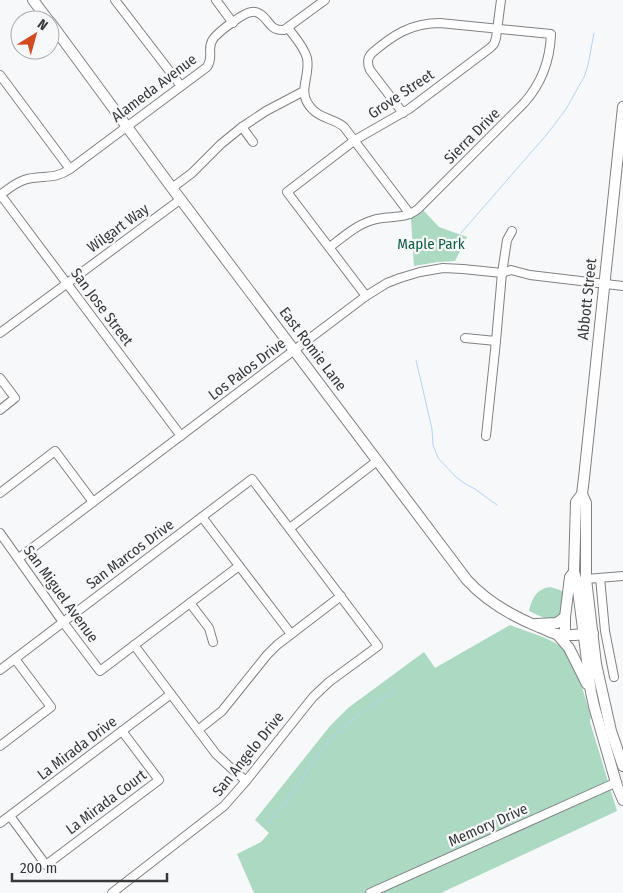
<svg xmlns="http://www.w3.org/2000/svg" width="623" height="893" font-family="'Fira Sans Condensed',sans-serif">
<rect width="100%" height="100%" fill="#f7f8fa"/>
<g fill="#acd9c1">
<path d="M423 210 439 227 467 237 455 261 438 262 414 266 411 219 417 216Z"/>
<path d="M550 587 560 590 564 593 560 615C550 623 540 616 529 611 532 599 536 589 550 587Z"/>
<path d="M510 625C525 631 548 637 560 646 575 657 585 698 591 716L590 722 617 811 441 893H254L237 854 261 842 269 833 255 820 330 726 348 708 424 652 435 668Z"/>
</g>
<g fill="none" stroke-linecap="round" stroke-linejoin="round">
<g stroke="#b2d4fb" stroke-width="1">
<path d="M461 233 548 133 566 109 584 77 588 65 594 33"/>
<path d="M416 360 432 429 433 445 438 458 456 477 464 483 475 489 497 505"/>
<path d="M266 825C275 814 285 804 293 792 305 776 314 757 328 742 348 721 372 705 396 690"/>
</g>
<defs>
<g id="minor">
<path d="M115 0 181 86"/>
<path d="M216 0 233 23"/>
<path d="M288 28C295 37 304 47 307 58 311 78 295 92 313 110 322 119 335 119 344 127L410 214"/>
<path d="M0 75 70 169"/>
<path d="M242 127 253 142"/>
<path d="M172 188 192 173 221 144 242 127 266 111 304 91"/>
<path d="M0 194 181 436"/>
<path d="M0 195C7 190 15 183 24 180 41 174 53 181 70 169L207 67C214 57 207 50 212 41 215 34 244 12 252 12 255 11 257 12 260 14 270 20 269 31 284 30L325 0"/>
<path d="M330 247C343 237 356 225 373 220 388 215 405 220 418 209L524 103C542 83 550 61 551 34L440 23C411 23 393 35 372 53 367 58 367 63 370 70L403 113"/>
<path d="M366 296 287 192 355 140 409 109 490 48 494 44 496 38 501 0"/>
<path d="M0 333 181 199"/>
<path d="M465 338 496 341"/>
<path d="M0 378 15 398 0 410"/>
<path d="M486 436 496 341 502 273 507 240 512 231"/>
<path d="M0 493 55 451 93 502"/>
<path d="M202 517 291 634"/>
<path d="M290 528 377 461"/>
<path d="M0 533 63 622 100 671 239 566"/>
<path d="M19 558 366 296 387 283 400 278 420 272 443 268 463 269 502 273 511 270 530 275 623 286"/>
<path d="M600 578 605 631 614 677"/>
<path d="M586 579 623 576"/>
<path d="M190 603 209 628 213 642"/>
<path d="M134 645 216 754 231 768 246 781"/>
<path d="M0 670 252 479 378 646 329 682 313 697 246 781 224 806 112 893"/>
<path d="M198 730 222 711 267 655 277 645 341 596"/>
<path d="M0 746 51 707 15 659"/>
<path d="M10 816 46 865 159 780 122 731"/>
<path d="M0 823 171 694"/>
<path d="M370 893 617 782"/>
</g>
<g id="major">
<path d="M33 0 48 20"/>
<path d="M50 22 172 188 467 580C487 602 512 616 539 627 545 629 551 633 557 634 568 637 581 634 593 633"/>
<path d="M623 107 584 478 582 494 576 502 574 572 577 582 591 692 594 706 617 786 623 800"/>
<path d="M582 494 586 503V579L596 664 611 731 623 766"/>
<path d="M536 624 557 623 565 617"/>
<path d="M557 634 569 648 587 684"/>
<path d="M565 635V617L570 577 574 572"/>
</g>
</defs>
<use href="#minor" stroke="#818284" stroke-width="10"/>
<use href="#major" stroke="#818284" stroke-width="12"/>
<use href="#minor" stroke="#fff" stroke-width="8"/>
<use href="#major" stroke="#fff" stroke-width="10"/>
</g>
<g text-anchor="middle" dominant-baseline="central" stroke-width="4.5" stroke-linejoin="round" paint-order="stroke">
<g font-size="15" fill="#383839" stroke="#f7f8fa">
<text transform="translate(154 88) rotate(-37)">Alameda Avenue</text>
<text transform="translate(401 94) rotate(-34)">Grove Street</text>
<text transform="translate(472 136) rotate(-45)">Sierra Drive</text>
<text transform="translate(118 228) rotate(-36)">Wilgart Way</text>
<text transform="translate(587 299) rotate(-84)">Abbott Street</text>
<text transform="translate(102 307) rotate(53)">San Jose Street</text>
<text transform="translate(313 349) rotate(53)">East Romie Lane</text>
<text transform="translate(247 369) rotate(-37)">Los Palos Drive</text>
<text transform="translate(130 554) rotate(-37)">San Marcos Drive</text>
<text transform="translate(61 594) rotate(54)">San Miguel Avenue</text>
<text transform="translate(77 748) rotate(-37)">La Mirada Drive</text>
<text transform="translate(248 754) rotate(-51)">San Angelo Drive</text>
<text transform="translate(106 802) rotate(-37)">La Mirada Court</text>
<text transform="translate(488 825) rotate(-24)">Memory Drive</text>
</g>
<g font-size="15" fill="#116042" stroke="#f7f8fa">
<text x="431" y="244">Maple Park</text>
</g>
</g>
<g transform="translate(35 35) rotate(37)"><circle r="24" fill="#f7f8fa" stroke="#ababad"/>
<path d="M0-4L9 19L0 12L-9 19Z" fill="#d44b22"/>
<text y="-8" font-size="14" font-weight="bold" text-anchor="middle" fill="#383839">N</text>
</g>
<path d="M12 873v8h155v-8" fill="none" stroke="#383839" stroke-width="2.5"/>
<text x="20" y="873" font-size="15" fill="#383839" stroke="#f7f8fa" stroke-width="4" paint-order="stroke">200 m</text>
</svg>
